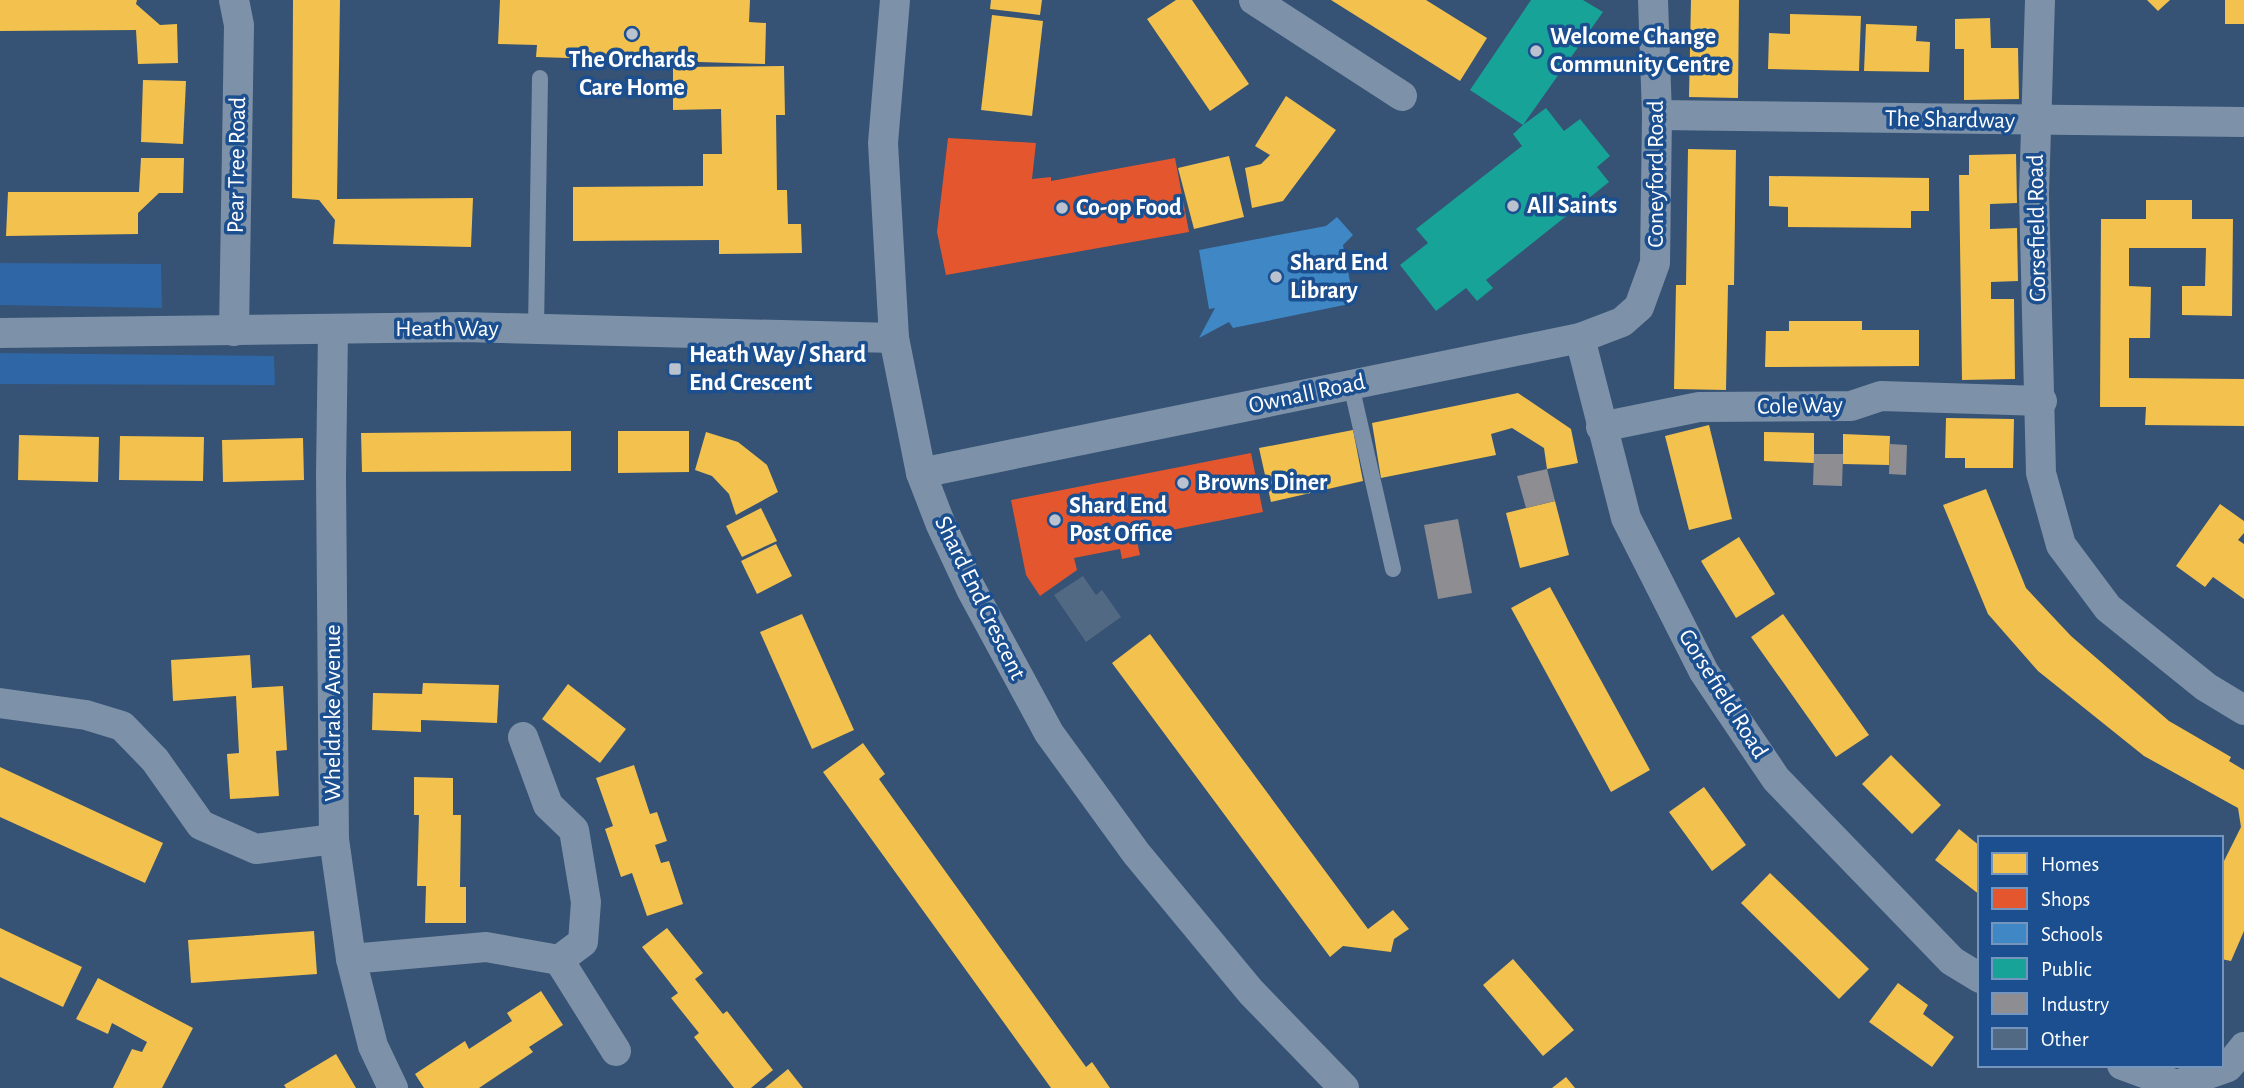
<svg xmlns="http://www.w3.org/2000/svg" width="2244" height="1088" font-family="'Alegreya Sans',sans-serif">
<rect width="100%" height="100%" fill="#365274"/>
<g fill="#2f66a5">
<path d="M0 263 161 264 162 308 0 305Z"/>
<path d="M0 353 274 356 275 385 0 384Z"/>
</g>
<g fill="#f2c14e">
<path d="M0 0H137L136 4 160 25 177 24 178 63 138 64 136 30 0 31Z"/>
<path d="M293 0H340L337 199 473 198 471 247 333 244 335 220 319 200 292 198Z"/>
<path d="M500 0H750L749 22 766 23 765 64 536 57 537 45 498 44Z"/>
<path d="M991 0H1042L1040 15 990 9Z"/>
<path d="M1176 0H1192L1249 84 1210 111 1147 19Z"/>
<path d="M1331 0H1426L1487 38 1460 81Z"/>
<path d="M1691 0H1739L1738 98 1689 97Z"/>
<path d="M2147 0H2170L2158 11Z"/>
<rect x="2225" y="0" width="19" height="24"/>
<path d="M1790 14 1861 16 1859 71 1768 69 1769 33 1790 34Z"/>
<path d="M992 15 1043 21 1032 116 981 110Z"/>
<path d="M1990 18 1991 48H2018L2019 99 1964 100V49H1955V19Z"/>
<path d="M1866 24 1917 26 1916 41 1930 42 1929 72 1864 71Z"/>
<path d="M784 66 785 115H776L777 190H787L788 224H801L802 253 719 254V240L573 241V187L703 186V154H722L721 109 673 110V67Z"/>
<path d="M143 80 186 81 183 144 141 142Z"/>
<path d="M1286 96 1336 130 1283 201 1252 208 1245 168 1261 164 1270 155 1255 146Z"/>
<path d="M1688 149 1736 150 1734 285H1728L1726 390 1674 389 1676 285H1686Z"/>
<path d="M2016 154 2017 203 1990 204V229L2017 228 2018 281 1991 282V299H2014L2015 379 1962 380 1959 175H1969V155Z"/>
<path d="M1229 156 1244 217 1194 229 1178 168Z"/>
<path d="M141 158H184L183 193H159L138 213V234L6 236 8 192H139Z"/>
<path d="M1769 176 1929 178V211H1911V228L1788 227V207L1769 206Z"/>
<path d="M2146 200H2192V219H2233L2232 316 2182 315V286H2205L2206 248H2129V286L2151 287 2150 338H2129V378L2244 379V426L2145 425 2146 407H2100L2101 219H2146Z"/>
<path d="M1789 321H1862V330H1919V366L1765 367 1766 331H1789Z"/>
<path d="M1518 393 1571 429 1578 463 1547 469 1544 448 1512 428 1491 434 1496 455 1381 478 1372 423Z"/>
<path d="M1946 418 2014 419 2013 468H1965V458H1945Z"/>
<path d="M1709 425 1732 519 1689 530 1665 436Z"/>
<path d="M1353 430 1363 481 1271 502 1259 448Z"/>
<path d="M571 431V471L362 472 361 433Z"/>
<path d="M618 431H689V472L618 473Z"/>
<path d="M706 432 738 442 767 465 778 492 736 515 729 494 712 476 695 470Z"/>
<path d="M1764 432 1814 433V463L1764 461Z"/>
<path d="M1843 434 1890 436 1889 465 1843 464Z"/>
<path d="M19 435 99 437 98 482 18 480Z"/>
<path d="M120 436 204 437 203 481 119 480Z"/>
<path d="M303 438 304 480 223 482 222 440Z"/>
<path d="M1986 489 2026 588 2071 636 2169 721 2231 757 2229 761 2244 770V931L2231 961 2221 959V867L2241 827 2238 808 2144 756 2038 671 1988 614 1943 505Z"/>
<path d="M1555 501 1569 555 1520 568 1506 513Z"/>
<path d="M2220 504 2244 521V533L2238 540 2244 544V599L2213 577 2205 587 2176 566Z"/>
<path d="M761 508 777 541 742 557 726 526Z"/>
<path d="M1739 537 1775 594 1736 618 1701 561Z"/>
<path d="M776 544 792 576 757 594 741 561Z"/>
<path d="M1550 587 1650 770 1611 792 1511 608Z"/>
<path d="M802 614 854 730 812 749 760 632Z"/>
<path d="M1783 614 1869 735 1836 757 1751 637Z"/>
<path d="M1150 634 1368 929 1393 910 1409 929 1394 939 1391 952 1343 946 1330 957 1112 663Z"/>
<path d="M250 655 252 688 283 686 287 750 276 751 279 796 230 799 227 754 239 753 236 696 173 701 171 660Z"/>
<path d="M423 683 499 685 497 723 421 720V732L372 730 373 693 422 694Z"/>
<path d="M568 684 626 729 600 763 542 719Z"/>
<path d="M863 743 885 774 879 779 1086 1067 1092 1062 1110 1088H1051L823 772Z"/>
<path d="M1891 755 1941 805 1912 834 1862 784Z"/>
<path d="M634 765 650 814 657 812 667 841 655 845 661 863 669 861 683 904 647 916 632 873 621 877 605 829 613 826 596 778Z"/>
<path d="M0 767 163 843 145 883 0 817Z"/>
<path d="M414 777 453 778V815H461L460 887H466V923H425L426 886H417L419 815H414Z"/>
<path d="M1704 787 1746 845 1712 871 1669 812Z"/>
<path d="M1959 829 1980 846V895L1935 860Z"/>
<path d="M1770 873 1869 969 1839 999 1741 903Z"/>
<path d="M0 928 82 967 63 1007 0 977Z"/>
<path d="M667 928 703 973 695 979 723 1014 727 1011 773 1070 751 1088H734L694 1037 699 1033 671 998 678 993 642 947Z"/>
<path d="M314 931 317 974 191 983 188 940Z"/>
<path d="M1513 959 1574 1030 1543 1056 1483 985Z"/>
<path d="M98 978 193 1028 162 1088H113L132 1049 142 1052 147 1042 112 1023 108 1034 76 1019Z"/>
<path d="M1898 983 1928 1005 1923 1014 1954 1037 1932 1067 1869 1022Z"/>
<path d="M541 991 563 1025 529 1047 533 1052 479 1088H424L415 1074 465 1041 469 1049 512 1021 507 1013Z"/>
<path d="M336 1054 356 1088H286L284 1085Z"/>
<path d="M788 1069 803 1088H765Z"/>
<path d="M1566 1077 1575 1088H1552Z"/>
</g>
<g fill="#e4572e">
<path d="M948 138 1036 143 1032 179 1051 177V181L1175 158 1189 232 946 275 937 232Z"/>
<path d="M1251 453 1263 512 1136 537 1140 555 1122 559 1120 549 1074 558 1077 570 1040 596 1026 575 1011 500Z"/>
</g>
<path fill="#3f88c5" d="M1337 217 1353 235 1343 245 1354 303 1233 328 1229 322 1199 338 1215 308 1209 309 1199 250 1326 226Z"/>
<path fill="#17a398" d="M1531 0H1583L1603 12 1523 125 1546 108 1564 131 1580 119 1610 156 1597 167 1609 182 1486 280 1493 288 1477 301 1466 288 1436 311 1400 265 1428 243 1416 229 1522 146 1513 134 1523 125 1470 90Z"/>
<g fill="#8d8d92">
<path d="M1890 444 1907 445 1906 475 1889 474Z"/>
<path d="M1814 454H1843L1842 486 1813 485Z"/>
<path d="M1547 469 1555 501 1526 508 1517 476Z"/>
<path d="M1458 519 1472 593 1438 599 1424 525Z"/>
</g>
<path fill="#526984" d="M1083 576 1096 595 1102 590 1121 617 1086 642 1054 595Z"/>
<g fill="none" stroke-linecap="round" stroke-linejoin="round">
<g stroke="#7d92a8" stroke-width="16">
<path d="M536 329 540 78"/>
<path d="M1351 385 1393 569"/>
</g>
<g stroke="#7d92a8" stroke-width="30">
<path d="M895 0 883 143 894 338 921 473 941 525 971 589 1049 733 1136 853 1251 992 1344 1088"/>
<path d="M1254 0 1402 96"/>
<path d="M2040 0 2034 194 2041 473 2061 545 2108 608 2206 687 2244 710"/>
<path d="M1657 115 2244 122"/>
<path d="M333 330 331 475 334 839 351 959 373 1046 393 1088"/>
<path d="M234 331 239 25 234 0"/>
<path d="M0 333 464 327 894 338"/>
<path d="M1580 338 1626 518 1704 672 1776 779 1952 961 1980 978"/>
<path d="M1601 427 1699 407 1851 406 1881 396 2042 401"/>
<path d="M921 473 1580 338 1622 322 1639 307 1655 263 1657 115 1653 0"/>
<path d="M0 703 86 715 122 726 155 760 201 825 256 849 334 839"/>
<path d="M351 959 486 947 559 960 583 942 586 902 574 830 548 805 523 737"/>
<path d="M559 960 616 1051"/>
<path d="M2122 1065 2177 1085 2228 1067 2244 1047"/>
</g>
</g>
<g fill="#b9c2ce" stroke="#1b4f8f" stroke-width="2.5">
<circle cx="632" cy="34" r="7"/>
<circle cx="1536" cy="51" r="7"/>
<circle cx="1513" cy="206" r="7"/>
<circle cx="1062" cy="208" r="7"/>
<circle cx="1276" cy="277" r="7"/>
<rect x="668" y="362" width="14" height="14" rx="3.5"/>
<circle cx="1183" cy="483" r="7"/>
<circle cx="1055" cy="520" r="7"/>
</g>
<g text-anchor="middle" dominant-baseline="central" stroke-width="7" stroke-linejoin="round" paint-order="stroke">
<g font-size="24" font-weight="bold" fill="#fff" stroke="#1b4f8f" text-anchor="start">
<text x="1550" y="37">Welcome Change<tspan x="1550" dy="28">Community Centre</tspan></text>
<text x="632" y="60" text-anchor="middle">The Orchards<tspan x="632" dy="28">Care Home</tspan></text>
<text x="1527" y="206">All Saints</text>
<text x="1076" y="208">Co-op Food</text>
<text x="1290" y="263">Shard End<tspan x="1290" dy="28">Library</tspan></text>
<text x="689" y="355">Heath Way / Shard<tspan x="689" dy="28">End Crescent</tspan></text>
<text x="1197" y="483">Browns Diner</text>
<text x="1069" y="506">Shard End<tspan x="1069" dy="28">Post Office</tspan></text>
</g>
<g font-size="24" fill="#fff" stroke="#1b4f8f">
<text transform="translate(1950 120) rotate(1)">The Shardway</text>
<text transform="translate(237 165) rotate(-89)">Pear Tree Road</text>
<text transform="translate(1656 174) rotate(-90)">Coneyford Road</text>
<text transform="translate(2037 228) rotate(-91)">Gorsefield Road</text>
<text x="447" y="329">Heath Way</text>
<text transform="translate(1307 394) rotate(-12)">Ownall Road</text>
<text transform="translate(1800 406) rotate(-1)">Cole Way</text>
<text transform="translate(980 598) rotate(64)">Shard End Crescent</text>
<text transform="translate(1723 694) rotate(58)">Gorsefield Road</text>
<text transform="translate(333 713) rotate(-90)">Wheldrake Avenue</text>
</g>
</g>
<rect x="1978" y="836" width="245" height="231" fill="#1b4f8f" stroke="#7695bc" stroke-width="2"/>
<rect x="1992" y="853" width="35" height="21" fill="#f2c14e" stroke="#7695bc" stroke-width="2"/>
<text x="2041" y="871" font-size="21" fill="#ffffff">Homes</text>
<rect x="1992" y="888" width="35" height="21" fill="#e4572e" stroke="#7695bc" stroke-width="2"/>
<text x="2041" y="906" font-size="21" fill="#ffffff">Shops</text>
<rect x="1992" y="923" width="35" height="21" fill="#3f88c5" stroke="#7695bc" stroke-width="2"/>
<text x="2041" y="941" font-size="21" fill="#ffffff">Schools</text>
<rect x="1992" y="958" width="35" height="21" fill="#17a398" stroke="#7695bc" stroke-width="2"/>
<text x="2041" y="976" font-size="21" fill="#ffffff">Public</text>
<rect x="1992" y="993" width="35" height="21" fill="#8d8d92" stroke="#7695bc" stroke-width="2"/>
<text x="2041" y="1011" font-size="21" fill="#ffffff">Industry</text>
<rect x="1992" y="1028" width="35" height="21" fill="#526984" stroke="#7695bc" stroke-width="2"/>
<text x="2041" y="1046" font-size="21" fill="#ffffff">Other</text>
</svg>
